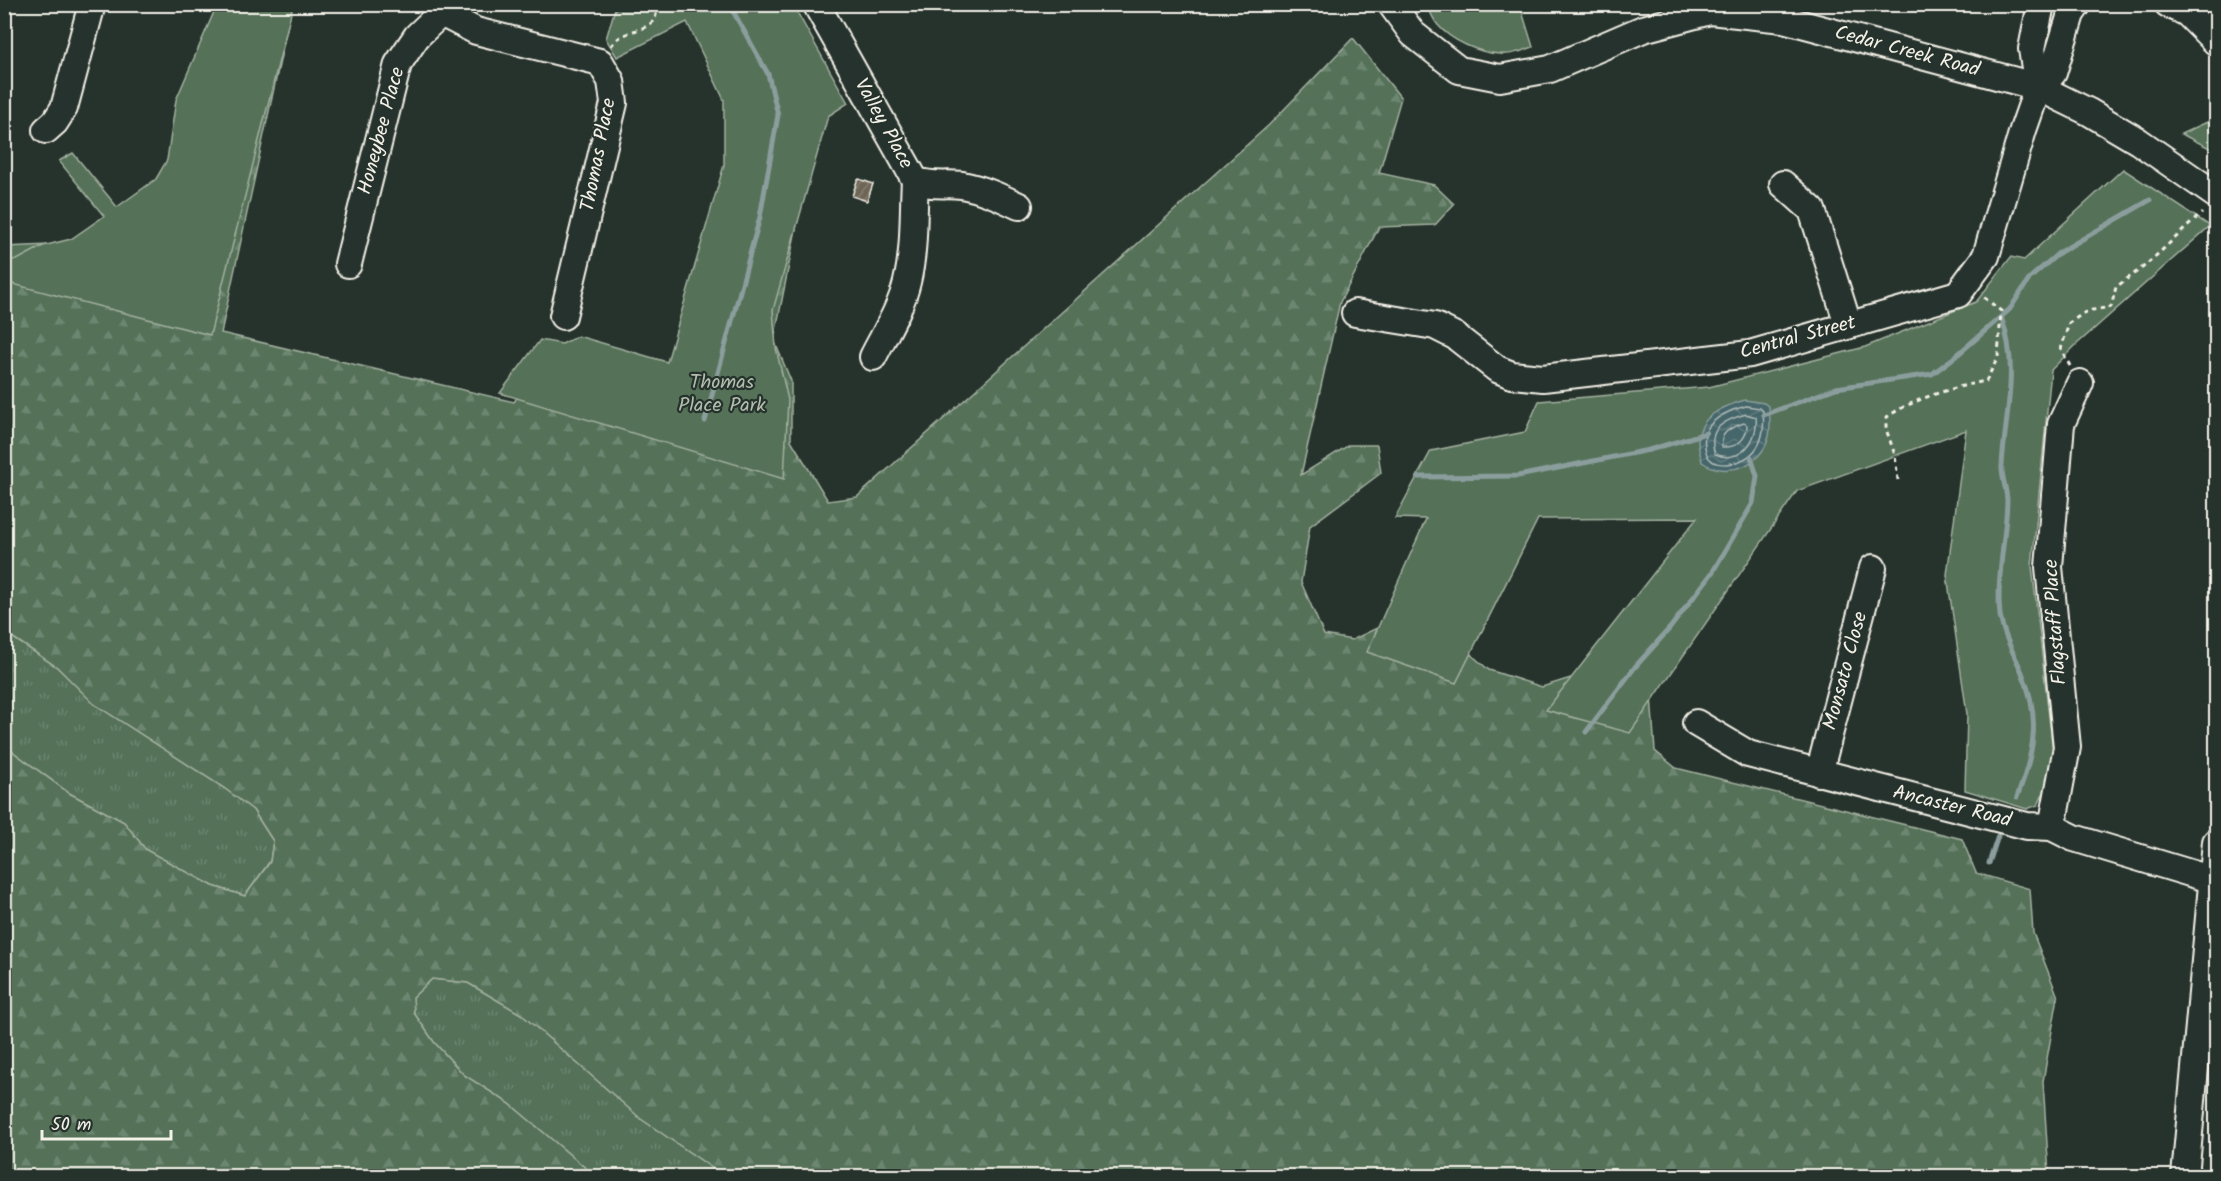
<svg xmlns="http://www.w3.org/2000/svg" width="2221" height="1181" font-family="Kalam,sans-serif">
<defs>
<pattern id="grass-tufts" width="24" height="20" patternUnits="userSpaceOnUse" patternTransform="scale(1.5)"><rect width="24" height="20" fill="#547159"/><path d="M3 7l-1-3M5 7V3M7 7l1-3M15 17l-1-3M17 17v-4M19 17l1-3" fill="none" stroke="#6d8671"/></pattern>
<pattern id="forest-firs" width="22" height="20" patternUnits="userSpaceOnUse" patternTransform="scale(1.5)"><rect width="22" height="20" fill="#547159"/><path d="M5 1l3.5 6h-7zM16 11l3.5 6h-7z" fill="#6d8671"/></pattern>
<pattern id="water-waves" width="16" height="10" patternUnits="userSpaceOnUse" patternTransform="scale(1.5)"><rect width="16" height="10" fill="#45666b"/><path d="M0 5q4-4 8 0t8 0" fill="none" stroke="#607c80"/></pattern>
<pattern id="building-hatch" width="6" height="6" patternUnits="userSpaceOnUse" patternTransform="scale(1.5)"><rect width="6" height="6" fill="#6e6557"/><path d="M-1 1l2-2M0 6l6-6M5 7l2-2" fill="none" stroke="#837c6f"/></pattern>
</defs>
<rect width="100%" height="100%" fill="#26332d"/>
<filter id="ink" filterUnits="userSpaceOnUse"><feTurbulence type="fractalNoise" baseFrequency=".0167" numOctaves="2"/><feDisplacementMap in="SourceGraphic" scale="12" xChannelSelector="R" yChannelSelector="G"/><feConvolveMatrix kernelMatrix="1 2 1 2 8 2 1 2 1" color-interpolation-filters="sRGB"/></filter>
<g filter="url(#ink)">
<g fill="url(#grass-tufts)" stroke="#a4b1a0" stroke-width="1.5">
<path d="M4 632 57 667 95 704 224 788 253 810 273 841 270 861 245 896 213 886 146 850 124 822 69 793 5 746Z"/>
<path d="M432 979 468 983 521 1014 641 1119 724 1176H595L510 1104 464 1075 434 1042 414 1013 413 997Z"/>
</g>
<path fill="url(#forest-firs)" stroke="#a4b1a0" stroke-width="1.5" d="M292 5 221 333 514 402 539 368 679 369 820 108 774 340 791 381V440L828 501 857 497 1269 125 1353 38 1401 98 1379 173 1434 185 1454 204 1435 225 1379 227 1340 302 1301 475 1349 445H1377L1381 473 1310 526 1301 582 1324 635 1352 640 1379 627 1468 652 1489 670 1542 687 1622 662 1649 668 1655 751 1676 768 1962 839 1976 873 2030 889 2033 933 2058 997 2043 1081 2049 1176H724L641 1119 521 1014 468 983 432 979 413 997 414 1013 434 1042 464 1075 510 1104 595 1176H5V746L69 793 124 822 146 850 213 886 245 896 270 862 273 841 253 810 224 788 94 704 57 667 5 632 4 247 74 244 146 196Z"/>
<g fill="#547159" stroke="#a4b1a0" stroke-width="1.5">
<path d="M1429 4 1520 5 1533 47C1522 51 1512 55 1500 54 1479 53 1451 41 1437 24 1433 19 1431 13 1428 8Z"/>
<path d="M217 5H293L210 335 5 282V259L17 260 43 246 71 239 104 216 59 161 73 153 117 207 156 179 167 160 176 100Z"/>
<path d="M616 5H793L848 103 828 116 773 310 776 348 788 400 784 479 500 393 540 340 562 344 578 336 667 362 724 165V100L687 22 617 57 606 39Z"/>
<path d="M2216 118V151L2181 134Z"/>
<path d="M2123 169 2210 226 2077 344 2051 370 2032 566 2053 752 2044 792 2038 805 2027 809 1965 790 1967 714 1947 575 1966 430 1797 491 1630 733 1546 710 1697 518 1538 519 1456 683 1367 652 1426 519 1395 518 1431 451 1525 432 1539 401 1709 387 1865 347 1976 302 2011 257 2024 260Z"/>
</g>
<path fill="url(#water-waves)" stroke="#8b9e9d" stroke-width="1.5" d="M1745 400 1764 403 1769 407C1770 417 1771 426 1769 436 1762 466 1727 479 1702 462 1701 456 1698 448 1698 442 1698 416 1724 406 1745 400Z"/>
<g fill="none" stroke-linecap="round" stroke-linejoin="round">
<g stroke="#aeb9b6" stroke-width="1.5">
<path d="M1746 406 1760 408 1763 411C1766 439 1758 460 1727 464 1721 464 1714 464 1710 459 1706 456 1706 451 1705 447 1700 422 1727 411 1746 406Z"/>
<path d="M1746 414 1756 417C1759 440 1740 465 1715 454 1706 428 1725 420 1746 414Z"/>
<path d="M1744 423 1747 425C1747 440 1736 448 1722 447 1719 432 1732 427 1744 423Z"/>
</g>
<g stroke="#8b9e9d" stroke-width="5">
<path d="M2001 317C2020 367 2005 415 2002 465 2001 477 2007 489 2007 501 2006 537 1996 580 2000 615 2003 634 2013 652 2021 670 2041 716 2035 751 2017 797"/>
<path d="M1764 415 1836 388 1932 374 1956 356 2010 309 2030 278 2060 252 2150 200"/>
<path d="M705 421 760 217 778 115 768 74 729 4"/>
<path d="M1419 477 1518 476 1649 450 1706 433"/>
<path d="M1586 732 1635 667 1670 628 1712 573 1753 503 1757 476 1751 457"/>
<path d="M1989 863 1998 836"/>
</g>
</g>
<path fill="url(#building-hatch)" stroke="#f4f1e8" stroke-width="1.5" d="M859 179 873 184 867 201 852 196 857 181Z"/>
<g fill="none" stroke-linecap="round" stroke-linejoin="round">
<defs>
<g id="minor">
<path d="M438 4 441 13 476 31 600 62 611 81 614 103 563 316"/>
<path d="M816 4 915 180C930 187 945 183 962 185 983 189 1000 197 1019 206"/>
<path d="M1391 4 1413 34 1459 70 1500 78 1550 69 1643 29 1710 11 1783 19 2038 87 2089 112 2138 141 2216 195"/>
<path d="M2168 4 2187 13 2216 42"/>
<path d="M2038 87 2053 73 2071 14 2078 4"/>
<path d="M46 130 55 122 64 108 92 4"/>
<path d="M1783 184 1812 210 1848 324"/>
<path d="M348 264 398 64 417 36 441 13"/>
<path d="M1355 313 1435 326 1455 336 1497 369 1512 375 1543 378 1750 354 1958 294 1986 256 2023 130 2038 87 2032 49 2041 4"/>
<path d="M873 357C885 333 901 308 907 282 915 249 913 214 915 180"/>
<path d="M1696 723 1748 754 2027 826 2052 827 2074 838 2213 880"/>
<path d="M1819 773 1873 568"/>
<path d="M2052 827 2067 747 2049 567 2061 424 2080 383"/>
<path d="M2185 1176 2216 842"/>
</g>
</defs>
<use href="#minor" stroke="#f4f1e8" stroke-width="30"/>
<g stroke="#f4f1e8" stroke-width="3" stroke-dasharray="4.5 4.5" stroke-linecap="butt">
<path d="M611 46C627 23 661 36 656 4"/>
<path d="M2070 366 2061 349 2069 323 2087 311 2111 307 2116 287 2146 265 2202 213"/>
<path d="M1898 480 1895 455 1886 429V418C1909 400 1957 386 1986 381L1998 357 2001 311 1981 295"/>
</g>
<use href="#minor" stroke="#26332d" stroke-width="26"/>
</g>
</g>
<g text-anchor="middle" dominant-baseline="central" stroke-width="4.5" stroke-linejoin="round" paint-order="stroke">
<g font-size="20" fill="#f4f1e8" stroke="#26332d">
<text transform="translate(1907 52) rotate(15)">Cedar Creek Road</text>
<text transform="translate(883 124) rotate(61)">Valley Place</text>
<text transform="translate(382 131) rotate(-75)">Honeybee Place</text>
<text transform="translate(599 155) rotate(-79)">Thomas Place</text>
<text transform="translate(1798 338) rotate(-15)">Central Street</text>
<text transform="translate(2056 622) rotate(-94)">Flagstaff Place</text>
<text transform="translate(1846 671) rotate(-75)">Monsato Close</text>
<text transform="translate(1952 807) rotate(14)">Ancaster Road</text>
</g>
<g font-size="20" fill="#b4beaf" stroke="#26332d">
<text x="722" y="383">Thomas<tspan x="722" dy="23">Place Park</tspan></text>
</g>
</g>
<rect width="2221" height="1181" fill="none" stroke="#26332d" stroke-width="24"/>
<rect x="12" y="12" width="2197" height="1157" fill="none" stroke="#f4f1e8" stroke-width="2" filter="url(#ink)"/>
<path d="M42 1130v9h129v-9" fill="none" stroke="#f4f1e8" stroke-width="3"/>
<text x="51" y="1130" font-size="18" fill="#f4f1e8" stroke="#26332d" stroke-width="4.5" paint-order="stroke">50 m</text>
</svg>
